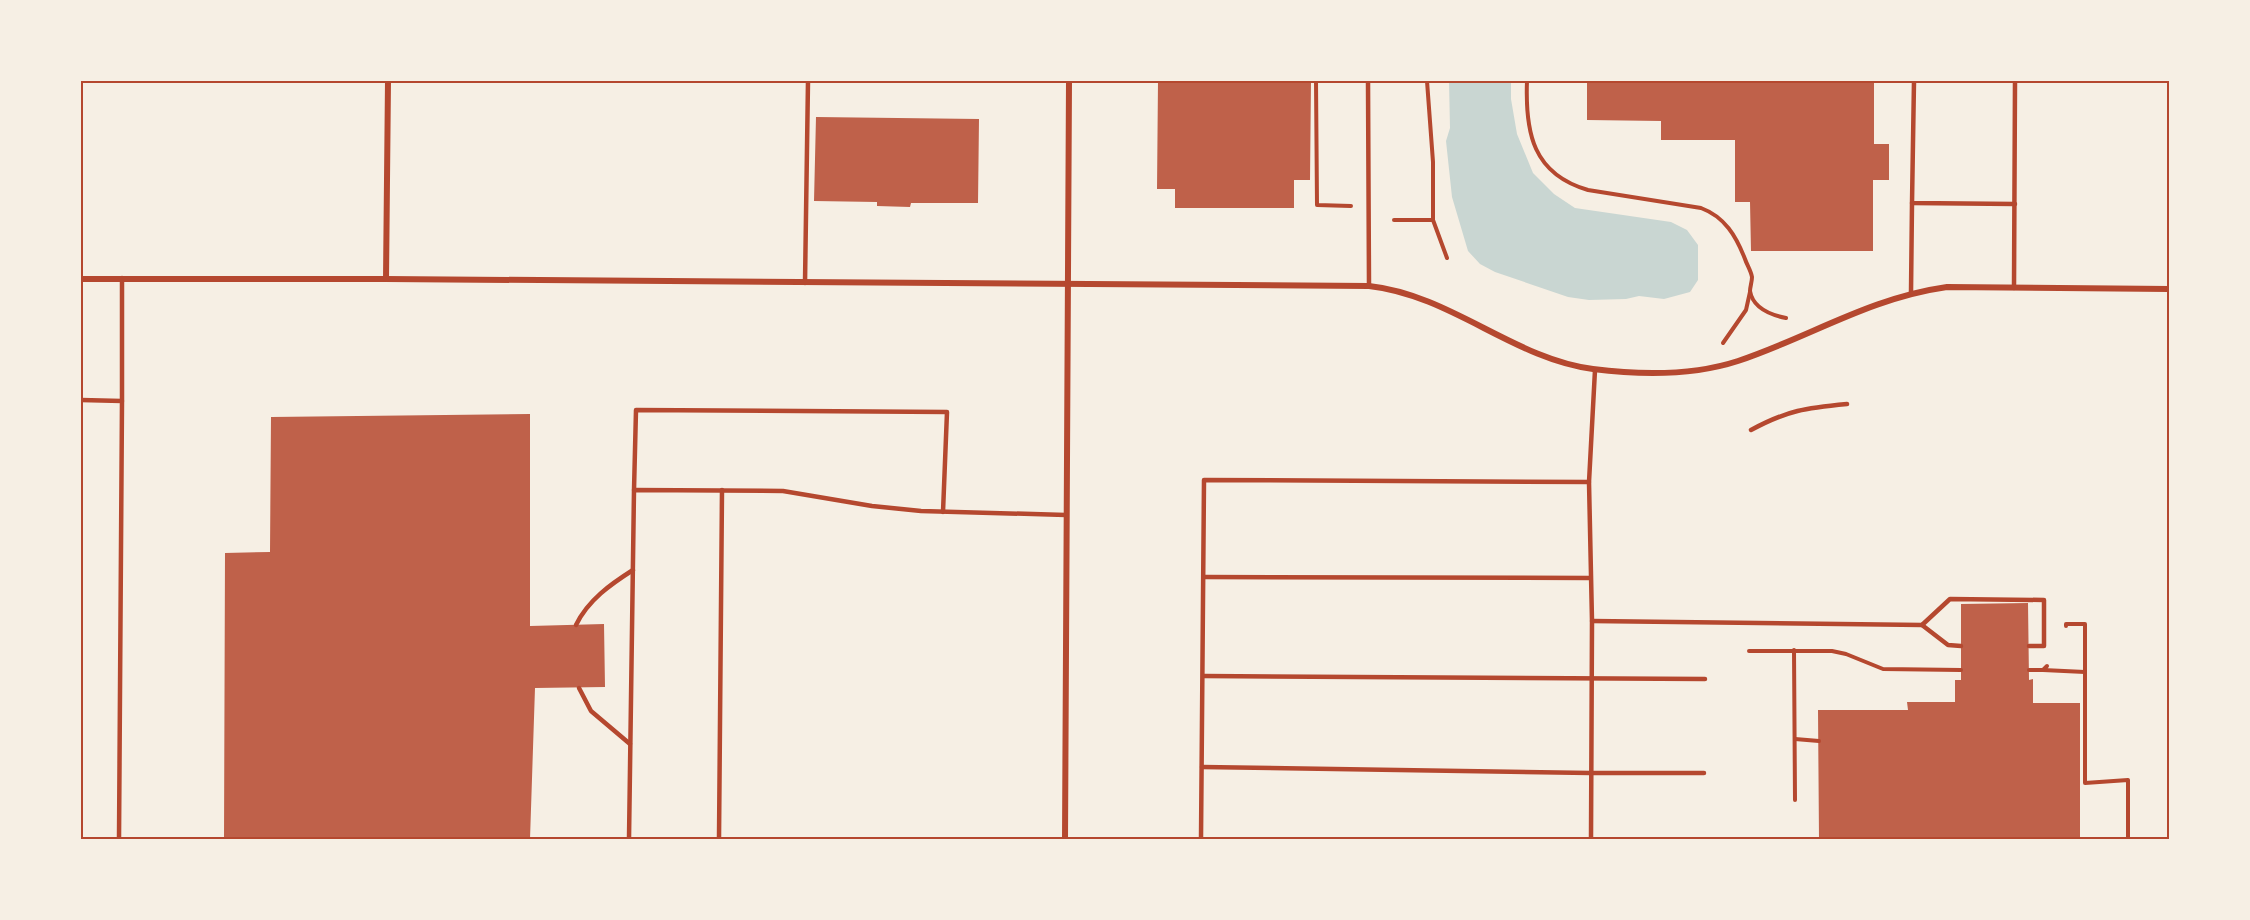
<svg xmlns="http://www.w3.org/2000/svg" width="2250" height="920" font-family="Literata,serif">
<rect width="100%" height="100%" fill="#f6efe4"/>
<path fill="#c9d6d2" d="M1449 81H1511V99L1517 134 1533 173 1554 194 1575 208 1671 222 1687 230 1698 245V280L1690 292 1664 299 1639 296 1626 299 1589 300 1568 297 1495 272 1480 264 1468 251 1452 197 1446 141 1450 128Z"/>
<g fill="#bf614a">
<path d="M1158 81H1311L1310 180H1294V208H1175V189H1157Z"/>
<path d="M1587 81H1874V144H1889V180H1873V251H1751L1750 202H1735V140H1661V121L1587 120Z"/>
<path d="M816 117 979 119 978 203H911L910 207 877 206V202L814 201Z"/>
<path d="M530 414V626L604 624 605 687 535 688 530 839H224L225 553 270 552 271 417Z"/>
<path d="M2028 603 2029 680 2033 679V703H2080V839H1819L1818 710H1908L1907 702H1955V680H1961V604Z"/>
</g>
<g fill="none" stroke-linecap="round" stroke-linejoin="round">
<g stroke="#b5482f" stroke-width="4">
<path d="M1316 81 1317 205 1351 206"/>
<path d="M1427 81 1433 162V220L1447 258"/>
<path d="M1527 81C1525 133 1533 174 1588 190L1701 208C1725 217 1736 236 1745 259 1747 265 1751 271 1752 277 1752 282 1750 287 1750 291 1753 309 1771 315 1786 318"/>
<path d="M1394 220H1433"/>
<path d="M1723 343 1746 310 1750 292"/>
<path d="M2066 626V624H2085V783L2128 780V839"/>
<path d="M1794 650 1795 800"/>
<path d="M1749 651H1832L1846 654 1883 669 1961 670"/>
<path d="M2047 666 2043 670 2085 672"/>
<path d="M2029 670H2043"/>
<path d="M1795 739 1819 741"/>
</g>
<g stroke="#b5482f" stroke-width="4.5">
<path d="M1368 81 1369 286"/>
<path d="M1914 81 1912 203 2015 204"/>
<path d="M805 283 808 81"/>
<path d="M2014 288 2015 81"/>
<path d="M1911 293 1912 203"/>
<path d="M81 400 122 401 119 839"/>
<path d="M122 401V278"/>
<path d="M1751 430C1788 410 1806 408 1847 404"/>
<path d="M634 490 636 410 947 412 943 512"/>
<path d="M1205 577 1590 578"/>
<path d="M1592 621 1922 625 1950 599 2044 600V646H2029"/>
<path d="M576 625C588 600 611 584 633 570"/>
<path d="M1922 625 1948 645 1961 646"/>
<path d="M1204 676 1705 679"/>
<path d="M579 688 591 711 630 744"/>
<path d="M1202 767 1590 773H1704"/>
<path d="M629 839 634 490 783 491 872 506 921 511 1066 515"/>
<path d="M719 839 722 490"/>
<path d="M1201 839 1204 480 1589 482"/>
<path d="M1591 839 1592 621 1589 482 1595 370"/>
</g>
<g stroke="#b5482f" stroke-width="6">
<path d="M81 279H386L1369 286C1451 295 1514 359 1593 369 1640 375 1692 376 1738 361 1810 337 1869 298 1947 287L2169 289"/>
<path d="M386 279 388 81"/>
<path d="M1065 839 1069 81"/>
</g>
</g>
<rect width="2250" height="920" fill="none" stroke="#f6efe4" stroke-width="165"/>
<rect x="82" y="82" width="2086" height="756" fill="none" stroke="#b5482f" stroke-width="2"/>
</svg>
